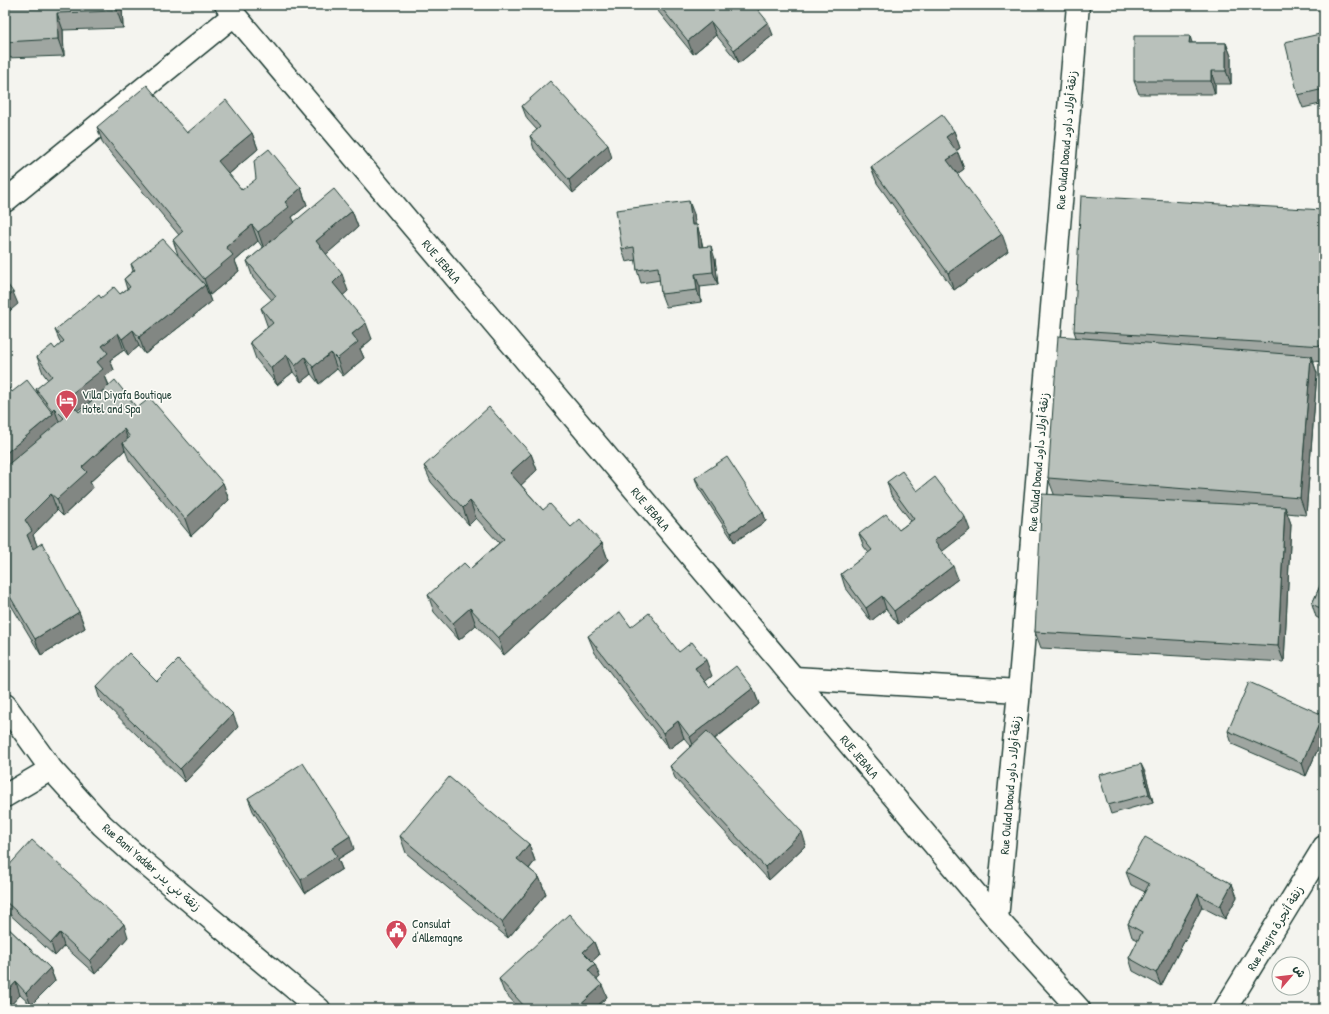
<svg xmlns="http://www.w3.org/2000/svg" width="1329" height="1014" font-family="'Patrick Hand','Playpen Sans Arabic',sans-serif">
<rect width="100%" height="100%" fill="#f4f4ef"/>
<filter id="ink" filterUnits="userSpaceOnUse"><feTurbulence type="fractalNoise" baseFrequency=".025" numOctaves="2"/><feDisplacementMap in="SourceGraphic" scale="8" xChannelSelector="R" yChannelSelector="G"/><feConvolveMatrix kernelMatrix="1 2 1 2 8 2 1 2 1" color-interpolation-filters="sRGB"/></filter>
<g filter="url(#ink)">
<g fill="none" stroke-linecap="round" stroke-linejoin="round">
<defs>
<g id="minor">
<path id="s1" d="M226 5 997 919 1079 1009"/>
<path d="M5 201 234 15"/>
<path d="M794 678 1019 691"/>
<path d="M5 705 51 769 102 825 136 856 319 1009"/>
<path d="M5 796 51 769"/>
<path d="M997 919 1019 691 1078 5"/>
<path d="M1225 1009 1324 847"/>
</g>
</defs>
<use href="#minor" stroke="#1f3d34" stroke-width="25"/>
<use href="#minor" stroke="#fdfcf7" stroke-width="22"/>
</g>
<g fill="#9fa6a1" stroke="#1f3d34" fill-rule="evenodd">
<path d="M5 5H122L123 28 63 30 64 56 5 58Z"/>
<path d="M653 5H754L773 35 739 63 716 35 693 54Z"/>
<path d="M1324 34V103L1303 108 1298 95Z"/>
<path d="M1192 43H1226L1231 56V84H1215V94H1139L1134 81Z"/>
<path d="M522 106 612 158 573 193 534 149 530 136 537 130 527 119Z"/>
<path d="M97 127 187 133H252L258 149 229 174 242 190 301 188 307 205 292 217 294 222 352 211 358 227 326 254 348 291 343 295 372 339 360 349 364 358 343 376 337 369 319 384 311 374 301 382 293 372 277 385 256 359 250 342 268 327 267 325 261 308 272 300 253 278 247 261 263 248 258 241 235 261 239 271 210 295 207 291 211 302 145 354 139 346 128 355 124 350 110 360 114 370 105 376 109 385 137 408 223 483 229 500 191 536 129 460 125 450 90 482 93 488 63 516 57 510 33 535 37 546 79 612 85 628 41 655 5 595V383L12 392 38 394 36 389 48 380 43 373 37 357 55 349 61 344 55 330 101 298 120 294 127 289 124 279 133 271 131 264 178 255 173 240 179 235 103 144ZM106 388 79 412 77 410Z"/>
<path d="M954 131 960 148 956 151 958 153 964 169 957 174 1008 251 954 290 877 183 871 167Z"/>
<path d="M1324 210V362L1313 361 1317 373 1306 515 1287 513 1291 524 1284 662 1041 648 1035 632 1054 494 1048 478 1076 337 1074 331Z"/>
<path d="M694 214 695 225 701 238 703 247 715 259 718 285 700 287 701 302 666 307 661 294 660 280 641 283 637 270 636 260 626 262 622 249Z"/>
<path d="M531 454 537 470 521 485 543 510 571 527 602 543 608 560 504 655 476 625 459 640 434 612 428 595 470 569 499 543 476 518 469 525 431 482 424 466Z"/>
<path d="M695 478 763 512 766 521 734 542 698 487Z"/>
<path d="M887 482 917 491 970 530 942 551 958 579 898 624 886 609 871 621 845 587 841 574 869 553 864 547 859 534 899 530 911 521 891 495Z"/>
<path d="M1324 577V621L1316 617 1312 604Z"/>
<path d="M631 627 679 652 712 676 705 681 709 687 753 688 759 704 715 739 806 845 769 880 675 778 670 766 691 746 684 738 669 749 595 653 588 636Z"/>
<path d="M157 681 238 727 185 782 100 699 96 687Z"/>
<path d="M1324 718V735L1306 776 1232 744 1228 731Z"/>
<path d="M1145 772 1153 802 1111 814 1108 805Z"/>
<path d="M248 798 354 849 338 859 342 869 305 893 253 811Z"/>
<path d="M400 836 529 844 535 861 529 869 539 877 546 894 508 938 406 853Z"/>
<path d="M5 870 128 937 95 974 64 946 55 956 5 910Z"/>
<path d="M1126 872 1232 884 1237 897 1225 919 1202 907 1161 986 1133 971 1129 958 1138 940 1132 937 1128 924 1145 892 1131 885Z"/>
<path d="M5 925 50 968 55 981 31 1005 20 995 7 1009Z"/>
<path d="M594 942 599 955 592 961 600 977 597 979 607 997 594 1009H520L504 992 499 979Z"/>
</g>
<g fill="#828783" stroke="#1f3d34">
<path d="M117 5H122L123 28 117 11Z"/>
<path d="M57 13 63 30 64 56 58 39Z"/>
<path d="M711 22 716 35 693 54 688 41Z"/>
<path d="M768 22 773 35 739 63 734 50Z"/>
<path d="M1190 36 1194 49 1189 43Z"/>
<path d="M1226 43 1231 56V84L1226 71Z"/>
<path d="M1211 71 1215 84V94L1211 81Z"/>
<path d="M954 131 960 148 952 153 946 137Z"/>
<path d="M252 133 258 149 224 178 218 161Z"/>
<path d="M608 145 612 158 573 193 569 180Z"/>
<path d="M958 153 964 169 953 177 947 160Z"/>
<path d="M301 188 307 205 292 217 295 223 264 249 258 232 285 202Z"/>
<path d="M689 201 694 214 697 238 692 225Z"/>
<path d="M352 211 358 227 322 258 316 241Z"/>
<path d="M252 225 258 241 235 261 239 271 210 295 204 279 226 247Z"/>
<path d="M697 225 701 238 704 260 699 247Z"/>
<path d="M1002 234 1008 251 954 290 948 273Z"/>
<path d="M711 246 715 259 718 285 713 272Z"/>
<path d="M342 274 348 291 339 299 333 283Z"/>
<path d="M695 274 700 287 701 302 697 290Z"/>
<path d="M205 285 211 302 145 354 139 337Z"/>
<path d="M13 292 18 304 5 315V298Z"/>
<path d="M366 323 372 339 360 349 364 358 343 376 337 359 352 334Z"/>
<path d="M133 330 139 346 128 355 122 339Z"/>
<path d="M118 333 124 350 110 360 114 370 105 376 109 386 72 415 66 398 97 362 102 346Z"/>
<path d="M331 353 337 369 319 384 313 367Z"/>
<path d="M287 355 293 372 277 385 271 368Z"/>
<path d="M1311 356 1317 373 1306 515 1300 498Z"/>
<path d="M305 357 311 374 301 382 295 366Z"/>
<path d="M54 408 60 424 5 471V454L53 414 52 410Z"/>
<path d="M124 429 130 445 123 443 125 450 90 482 93 488 63 516 57 499 82 467Z"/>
<path d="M531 454 537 470 516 490 510 473Z"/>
<path d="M223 483 229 500 191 536 185 519Z"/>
<path d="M51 494 57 510 33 535 38 548 33 551 27 535 25 520Z"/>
<path d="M470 501 476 518 469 525 463 508Z"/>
<path d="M1285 507 1291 524 1284 662 1278 646Z"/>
<path d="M763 512 766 521 734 542 731 533Z"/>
<path d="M965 517 970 530 939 554 934 541Z"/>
<path d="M602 543 608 560 504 655 498 638Z"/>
<path d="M953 566 958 579 898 624 894 611Z"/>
<path d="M882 596 886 609 871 621 866 608Z"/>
<path d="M470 608 476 625 459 640 453 623Z"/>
<path d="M79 612 85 628 41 655 35 639Z"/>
<path d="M706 660 712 676 701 685 695 668Z"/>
<path d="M753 688 759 704 696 753 690 737Z"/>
<path d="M233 714 238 727 185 782 180 769Z"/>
<path d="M1323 715 1324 718V735L1306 776 1302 763Z"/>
<path d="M678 721 684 738 669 749 663 733Z"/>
<path d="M1141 764 1145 772 1153 802 1149 794Z"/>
<path d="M802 832 806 845 769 880 765 867Z"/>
<path d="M350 836 354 849 338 859 342 869 305 893 301 880 332 848Z"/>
<path d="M529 844 535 861 523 876 517 859Z"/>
<path d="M539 877 546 894 508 938 502 922Z"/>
<path d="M1232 884 1237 897 1225 919 1220 906Z"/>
<path d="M1198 894 1202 907 1161 986 1156 973Z"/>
<path d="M124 924 128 937 95 974 90 961Z"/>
<path d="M60 933 64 946 55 956 51 943Z"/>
<path d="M594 942 599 955 588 965 583 952Z"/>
<path d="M595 964 600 977 593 983 588 970Z"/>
<path d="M50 968 55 981 31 1005 26 993Z"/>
<path d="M16 982 20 995 7 1009H5V994Z"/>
<path d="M602 985 607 997 594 1009H576Z"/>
</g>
<g fill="#b9c1bb" stroke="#1f3d34">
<path d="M5 5H117V11L57 13 58 39 5 42Z"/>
<path d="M659 5H754L768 22 734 50 711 22 688 41Z"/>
<path d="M1324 33V89L1298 95 1285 42Z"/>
<path d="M1134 36H1190L1189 43H1226V71H1211V81H1134Z"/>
<path d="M550 81 608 145 569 180 530 136 540 127 522 106Z"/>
<path d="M147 85 187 133 226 100 252 133 218 161 242 190 256 179 254 161 269 149 301 188 285 202 289 207 258 232 252 225 226 247 233 255 204 279 173 240 183 231 97 127Z"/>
<path d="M942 115 954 131 946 137 958 153 947 160 1002 234 948 273 871 167Z"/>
<path d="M334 189 352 211 316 241 342 274 333 283 366 323 352 334 358 342 337 359 331 353 313 367 305 357 295 366 287 355 271 368 250 342 273 323 261 308 276 296 247 261Z"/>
<path d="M1081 196 1324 210V346L1074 331Z"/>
<path d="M689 201 692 225H697L699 247 711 246 713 272 695 274 697 290 661 294 658 267 637 270 634 247 622 249 616 210Z"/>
<path d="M163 239 205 285 139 337 133 330 122 339 118 333 102 346 108 353 97 362 103 369 66 398 79 412 115 380 137 408 150 398 223 483 185 519 123 443 130 437 124 429 82 467 87 472 57 499 51 494 25 520 32 531 27 535 33 549 42 543 79 612 35 639 5 588V467L64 418 54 408 52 410 36 389 52 376 37 357 52 345 55 349 64 341 55 330 99 295 101 298 114 287 120 294 130 287 124 279 135 270 131 264Z"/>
<path d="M5 281 13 292 5 298Z"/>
<path d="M1058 336 1311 356 1300 498 1048 478Z"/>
<path d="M27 380 53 414 5 454V383L12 392Z"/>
<path d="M489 407 531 454 510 473 543 510 550 504 571 527 580 519 602 543 498 638 470 608 453 623 428 595 464 563 470 569 504 539 470 501 463 508 424 466Z"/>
<path d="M727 457 763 512 731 533 695 478Z"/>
<path d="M902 471 917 491 935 477 965 517 934 541 953 566 894 611 882 596 866 608 841 574 872 550 859 534 886 514 899 530 914 519 887 482Z"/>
<path d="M1042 494 1285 507 1278 646 1035 632Z"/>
<path d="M1324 577V610L1312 604Z"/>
<path d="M620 612 631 627 649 613 679 652 692 642 706 660 695 668 709 687 736 666 753 688 690 737 678 721 663 733 588 636Z"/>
<path d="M129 653 157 681 178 660 233 714 180 769 96 687Z"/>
<path d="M1249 682 1323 715 1302 763 1228 731Z"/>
<path d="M707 731 802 832 765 867 670 766Z"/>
<path d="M303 763 350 836 332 848 337 856 301 880 248 798Z"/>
<path d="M1141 764 1149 794 1108 805 1099 775Z"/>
<path d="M449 777 529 844 517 859 539 877 502 922 400 836Z"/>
<path d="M1145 837 1232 884 1220 906 1198 894 1156 973 1129 958 1142 932 1128 924 1149 884 1126 872Z"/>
<path d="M32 840 124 924 90 961 60 933 51 943 5 901V870Z"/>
<path d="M569 914 594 942 583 952 595 964 588 970 602 985 576 1009H527L499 979Z"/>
<path d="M5 925 50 968 26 993 16 982 5 994Z"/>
</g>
</g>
<defs>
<symbol id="hotel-pin" viewBox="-11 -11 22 30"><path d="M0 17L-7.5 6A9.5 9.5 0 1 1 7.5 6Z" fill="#d1495b" stroke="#fdfcf7"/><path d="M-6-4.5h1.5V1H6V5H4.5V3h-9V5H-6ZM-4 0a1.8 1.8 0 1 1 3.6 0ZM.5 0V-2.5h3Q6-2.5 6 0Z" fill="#fff"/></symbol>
<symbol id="civic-pin" viewBox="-11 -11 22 30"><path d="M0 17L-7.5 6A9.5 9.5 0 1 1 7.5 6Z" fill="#d1495b" stroke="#fdfcf7"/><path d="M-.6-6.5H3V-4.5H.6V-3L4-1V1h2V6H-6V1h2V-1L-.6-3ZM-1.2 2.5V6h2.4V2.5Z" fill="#fff"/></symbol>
</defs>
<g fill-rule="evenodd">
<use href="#hotel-pin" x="54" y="388" width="25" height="34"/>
<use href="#civic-pin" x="384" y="918" width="25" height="34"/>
</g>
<g text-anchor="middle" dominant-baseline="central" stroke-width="3" stroke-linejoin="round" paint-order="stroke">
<g font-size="12" fill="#1f3d34" stroke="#fdfcf7">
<text transform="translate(1066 140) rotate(-85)">Rue Oulad Daoud زنقة أولاد داود</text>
<text stroke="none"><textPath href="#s1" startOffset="335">RUE JEBALA</textPath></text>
<text transform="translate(1038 462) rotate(-85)">Rue Oulad Daoud زنقة أولاد داود</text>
<text stroke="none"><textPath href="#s1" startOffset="659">RUE JEBALA</textPath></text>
<text stroke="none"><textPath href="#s1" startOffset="983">RUE JEBALA</textPath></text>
<text transform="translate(1010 785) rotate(-85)">Rue Oulad Daoud زنقة أولاد داود</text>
<text transform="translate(152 867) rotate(41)">Rue Bani Yadder زنقة بني يدر</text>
<text transform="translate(1275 928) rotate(-59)">Rue Anejra زنقة أنجرة</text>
</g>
<g font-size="12" fill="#1f3d34" stroke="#fdfcf7" text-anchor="start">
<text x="82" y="394">Villa Diyafa Boutique<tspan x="82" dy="14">Hotel and Spa</tspan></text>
<text x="412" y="923">Consulat<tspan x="412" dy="14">d'Allemagne</tspan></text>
</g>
</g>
<rect width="1329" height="1014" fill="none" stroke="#fdfcf7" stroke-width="20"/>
<rect x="10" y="10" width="1309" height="994" fill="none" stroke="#1f3d34" stroke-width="1.5" filter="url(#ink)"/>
<g transform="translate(1291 976) rotate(62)"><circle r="19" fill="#fdfcf7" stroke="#a4b0a9"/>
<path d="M0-3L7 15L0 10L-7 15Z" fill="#d1495b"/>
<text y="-6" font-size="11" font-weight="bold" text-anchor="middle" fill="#1f3d34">ش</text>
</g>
</svg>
